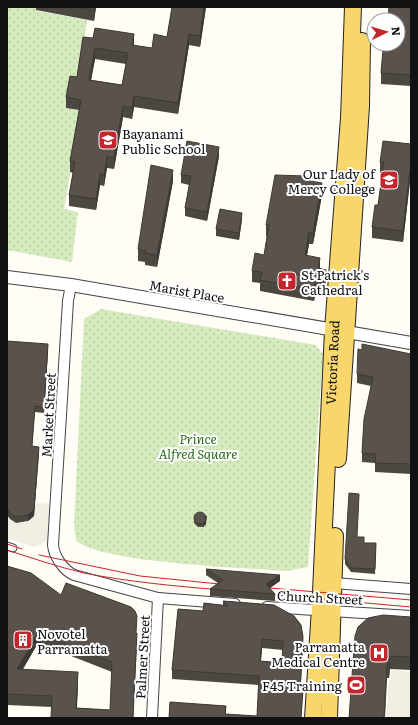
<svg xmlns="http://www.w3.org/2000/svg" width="418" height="725" font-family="Literata,serif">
<defs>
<pattern id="park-dots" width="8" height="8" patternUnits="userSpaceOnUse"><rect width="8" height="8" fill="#d5ebbd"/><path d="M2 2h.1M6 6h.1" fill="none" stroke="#b6c8a1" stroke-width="1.8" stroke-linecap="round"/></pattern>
</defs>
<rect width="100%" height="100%" fill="#fffdf5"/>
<g fill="url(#park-dots)">
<path d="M7 7H36L37 11 87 20 77 88 66 108 81 111 64 209 78 212 72 262 7 250Z"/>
<path d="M101 309 316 345 323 354 308 567 287 571C249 568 97 563 76 540L74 525 84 319Z"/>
</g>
<g fill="#f1ede2">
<path d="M36 503 51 504 49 533 47 540 41 545 33 547 7 538V515L12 521 24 523 34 516V504Z"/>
<path d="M391 670 411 672V718H386L389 681H391Z"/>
</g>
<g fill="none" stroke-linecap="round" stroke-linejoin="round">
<defs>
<path id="pedestrian" d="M7 546 13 548"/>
<g id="minor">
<path d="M71 285 68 301 53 545C54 556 63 570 74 575L158 598 235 604"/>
<path d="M333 583 411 589"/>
<path d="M267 607 411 616"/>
<path d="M152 718 158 598"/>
</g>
<path id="tertiary" d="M7 277 71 285 411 343"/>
<g id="primary">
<path d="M338 459 361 106 362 41"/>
<path id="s1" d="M313 718 321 592 333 330 349 118 353 7"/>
<path d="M329 718 335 536"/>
</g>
</defs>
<use href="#pedestrian" stroke="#444" stroke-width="9"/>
<use href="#minor" stroke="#444" stroke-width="12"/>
<use href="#tertiary" stroke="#444" stroke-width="14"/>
<use href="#primary" stroke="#222" stroke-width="18"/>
<use href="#pedestrian" stroke="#fff" stroke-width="7"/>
<use href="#minor" stroke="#fff" stroke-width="10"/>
<use href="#tertiary" stroke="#fff" stroke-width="12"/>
<use href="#primary" stroke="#f9d66b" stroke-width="16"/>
<g stroke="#c4262e" stroke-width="1">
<path d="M7 544 22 549"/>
<path d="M7 550C32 558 58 567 84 573 129 582 175 586 221 590"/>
<path d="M39 555 140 576 229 585"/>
<path d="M258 587 411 600"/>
<path d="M264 594 411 607"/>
</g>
</g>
<g fill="#4d4742" fill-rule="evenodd">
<path d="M36 7H96L94 21 36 10Z"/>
<path d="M172 7H206L200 47 189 45 178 114 134 107 132 119 123 117 114 169 107 168 104 186 100 185 96 210 69 206V195L73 173 70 172V161L79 110 66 108V97L77 77 83 37 152 48 167 37ZM95 59 126 64 122 85 91 80Z"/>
<path d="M411 7V86L381 84V73L386 49Z"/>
<path d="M411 144V181H410L403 242 372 238V227L378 205 383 173H380V162Z"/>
<path d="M219 156 207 221 185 216V208L189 185 181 183V175Z"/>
<path d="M173 181 157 267 145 265V262L138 261V249Z"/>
<path d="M322 195 313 244H309L307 255 320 269 326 281 324 292 316 291 314 301 260 291V283L252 282V271L264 255 267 236H266V225Z"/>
<path d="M242 219 239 240 216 236V229Z"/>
<path d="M7 341 48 350 44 413 35 412 32 446 39 453 34 516 28 521 16 523 10 519 7 515Z"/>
<path d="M411 354V474L375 472V463L362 462V453L371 386 357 383V374Z"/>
<path d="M195 515 207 516 206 524 203 527H198L194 523Z"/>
<path d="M357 537 364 543 376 548 375 574 351 572 345 564V559Z"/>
<path d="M7 566 61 595 136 633 137 643 133 718H51L52 707 7 705ZM38 643 112 672 110 710 77 708 78 683 23 669Z"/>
<path d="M206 569 280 581 269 588 275 594V601L210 596V589L218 583 206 575Z"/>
<path d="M223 601 274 605 294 616 301 625 303 637 300 690H303L301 718H169L170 702 226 706V714L257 716 259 685 172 679V670L178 609 203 611 204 603 223 605ZM262 648 283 650 282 663 261 661Z"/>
<path d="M411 617V670L390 669 389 678H387L349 718Z"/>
</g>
<g fill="#3f3936">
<path d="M94 7H96L94 21Z"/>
<path d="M204 7H206L200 47V36Z"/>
<path d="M134 34V45H132Z"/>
<path d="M189 34V45L178 114V103Z"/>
<path d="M95 48V59L89 91V80Z"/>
<path d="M134 96V107L132 119V108Z"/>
<path d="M123 106V117L114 169V158Z"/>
<path d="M219 147V156L207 221V212Z"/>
<path d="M107 156V168L104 186V175Z"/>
<path d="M173 170V181L157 267V255Z"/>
<path d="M410 170V181L403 242V231Z"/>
<path d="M100 174V185L96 210V199Z"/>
<path d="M322 183V195L313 244V233Z"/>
<path d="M242 213V219L239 240V233Z"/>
<path d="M309 232V244L305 266V255Z"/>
<path d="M320 258V269L318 268Z"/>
<path d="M326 270V281L324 292V281Z"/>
<path d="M316 279V291L314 301V289Z"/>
<path d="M48 344V350L44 413V407Z"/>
<path d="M39 447 34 516 28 521V515Z"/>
<path d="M206 521V524L203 527V524Z"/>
<path d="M280 575V581L266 591V584Z"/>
<path d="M38 633V643L17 679V669Z"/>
<path d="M303 637V646L300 699V690Z"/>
<path d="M262 639V648L260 670V661Z"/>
<path d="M390 656V669L389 678V664Z"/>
<path d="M387 664V678L385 718H384Z"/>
<path d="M78 672V683L76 718V708Z"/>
</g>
<g fill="#5a524d" stroke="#3f3936" fill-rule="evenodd">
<path d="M78 7H94V10Z"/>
<path d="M172 7H204L200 36 189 34 178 103 134 96 132 108 123 106 114 158 107 156 104 175 100 174 96 199 69 195 75 162 70 161 81 100 66 97 70 76 77 77 83 37 93 38 95 28 134 34 132 45 152 48 154 34 167 37ZM95 48 128 53 122 85 89 80Z"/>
<path d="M389 7H411V75L381 73 383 49H386L387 44H398V20H388Z"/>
<path d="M187 141 219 147 207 212 185 208 191 176 181 175Z"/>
<path d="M383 141 411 144V170H410L403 231 372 227 375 205H378L384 162H380Z"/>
<path d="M151 165 173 170 157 255 145 253 146 251 138 249Z"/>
<path d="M275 175 306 176 310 181 322 183 313 233 309 232 305 255 320 258 318 268 326 270 324 281 316 279 314 289 260 280 262 272 252 271 255 253 264 255 269 225H266Z"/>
<path d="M220 209 242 213 239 233 216 229Z"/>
<path d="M7 341 48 344 44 407 35 406 32 446 39 447 34 509 28 515 16 517 10 513 7 509Z"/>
<path d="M362 344 411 354V464L375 463 376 454 362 453 364 419 373 377 357 374 358 349 362 350Z"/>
<path d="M349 493 359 494 357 537H364V543H376L375 569 351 568 345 559Z"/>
<circle cx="200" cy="518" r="6"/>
<path d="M7 566 31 573 61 595 66 583 131 607 135 611 137 616 136 633H137L133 718H51L52 696 7 694V695ZM38 633 112 662 110 710 76 708 78 672 17 669Z"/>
<path d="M206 569 280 575 266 584 275 594 210 589 223 580Z"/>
<path d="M223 601 274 605 294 616 301 625 303 637 300 690H303L301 718H169L170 702 226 706 225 714 257 716 259 676 172 670 178 609 203 611 204 603 228 606ZM262 639 283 641 282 663 260 661Z"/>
<path d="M383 615 411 617V657L390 656 389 664H387L384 718H349L353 662 355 636 358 627 368 618Z"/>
</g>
<defs>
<symbol id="school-square" viewBox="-11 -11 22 22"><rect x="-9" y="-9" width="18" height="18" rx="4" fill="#c4262e" stroke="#fff"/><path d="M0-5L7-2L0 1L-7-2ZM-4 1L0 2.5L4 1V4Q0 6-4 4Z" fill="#fff"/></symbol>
<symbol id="church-square" viewBox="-11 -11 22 22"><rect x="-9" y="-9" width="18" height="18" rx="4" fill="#c4262e" stroke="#fff"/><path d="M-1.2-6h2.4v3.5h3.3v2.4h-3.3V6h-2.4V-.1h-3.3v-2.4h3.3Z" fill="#fff"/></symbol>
<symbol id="building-square" viewBox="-11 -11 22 22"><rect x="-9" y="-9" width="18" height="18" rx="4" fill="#c4262e" stroke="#fff"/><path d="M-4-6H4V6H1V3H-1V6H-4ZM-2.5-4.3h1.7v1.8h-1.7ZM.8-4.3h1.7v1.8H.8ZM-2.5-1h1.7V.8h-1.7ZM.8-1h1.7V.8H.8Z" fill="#fff"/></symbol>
<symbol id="hospital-square" viewBox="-11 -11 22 22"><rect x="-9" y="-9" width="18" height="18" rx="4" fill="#c4262e" stroke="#fff"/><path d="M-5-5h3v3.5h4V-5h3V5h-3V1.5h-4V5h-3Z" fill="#fff"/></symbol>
<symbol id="stadium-square" viewBox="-11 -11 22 22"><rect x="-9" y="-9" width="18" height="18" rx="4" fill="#c4262e" stroke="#fff"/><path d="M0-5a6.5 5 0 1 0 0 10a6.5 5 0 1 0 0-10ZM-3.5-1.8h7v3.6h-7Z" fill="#fff"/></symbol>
</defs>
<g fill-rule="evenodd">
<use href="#school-square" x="97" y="129" width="22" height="22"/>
<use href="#school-square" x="378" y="169" width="22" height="22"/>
<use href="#church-square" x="276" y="270" width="22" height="22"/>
<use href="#building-square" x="12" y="629" width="22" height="22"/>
<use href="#hospital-square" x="368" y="642" width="22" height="22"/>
<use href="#stadium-square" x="345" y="674" width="22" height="22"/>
</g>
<g text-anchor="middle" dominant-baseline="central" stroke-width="4" stroke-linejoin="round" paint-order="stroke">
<g font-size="13" fill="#111" stroke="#fff" text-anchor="start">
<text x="122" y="133">Bayanami<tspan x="122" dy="15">Public School</tspan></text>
<text x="375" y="173" text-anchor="end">Our Lady of<tspan x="375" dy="15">Mercy College</tspan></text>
<text x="301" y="274">St Patrick's<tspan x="301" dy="15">Cathedral</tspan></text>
<text x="37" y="633">Novotel<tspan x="37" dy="15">Parramatta</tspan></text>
<text x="365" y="646" text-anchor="end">Parramatta<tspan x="365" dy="15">Medical Centre</tspan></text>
<text x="342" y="685" text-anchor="end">F45 Training</text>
</g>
<g font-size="13" fill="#111" stroke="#fff">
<text transform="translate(187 291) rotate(10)">Marist Place</text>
<text stroke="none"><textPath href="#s1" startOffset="356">Victoria Road</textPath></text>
<text transform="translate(48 415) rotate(-87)">Market Street</text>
<text transform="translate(320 597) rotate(3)">Church Street</text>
<text transform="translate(142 657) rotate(-87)">Palmer Street</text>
</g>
<g font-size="13" font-style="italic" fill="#2f6b1f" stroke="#fff">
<text x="198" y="438">Prince<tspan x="198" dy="15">Alfred Square</tspan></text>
</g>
</g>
<rect width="418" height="725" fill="none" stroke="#111111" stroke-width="16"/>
<g transform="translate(386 32) rotate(85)"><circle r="19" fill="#ffffff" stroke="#a0a0a0"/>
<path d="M0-3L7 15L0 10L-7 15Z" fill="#c4262e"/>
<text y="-6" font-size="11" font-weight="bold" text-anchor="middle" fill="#111111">N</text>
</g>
</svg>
